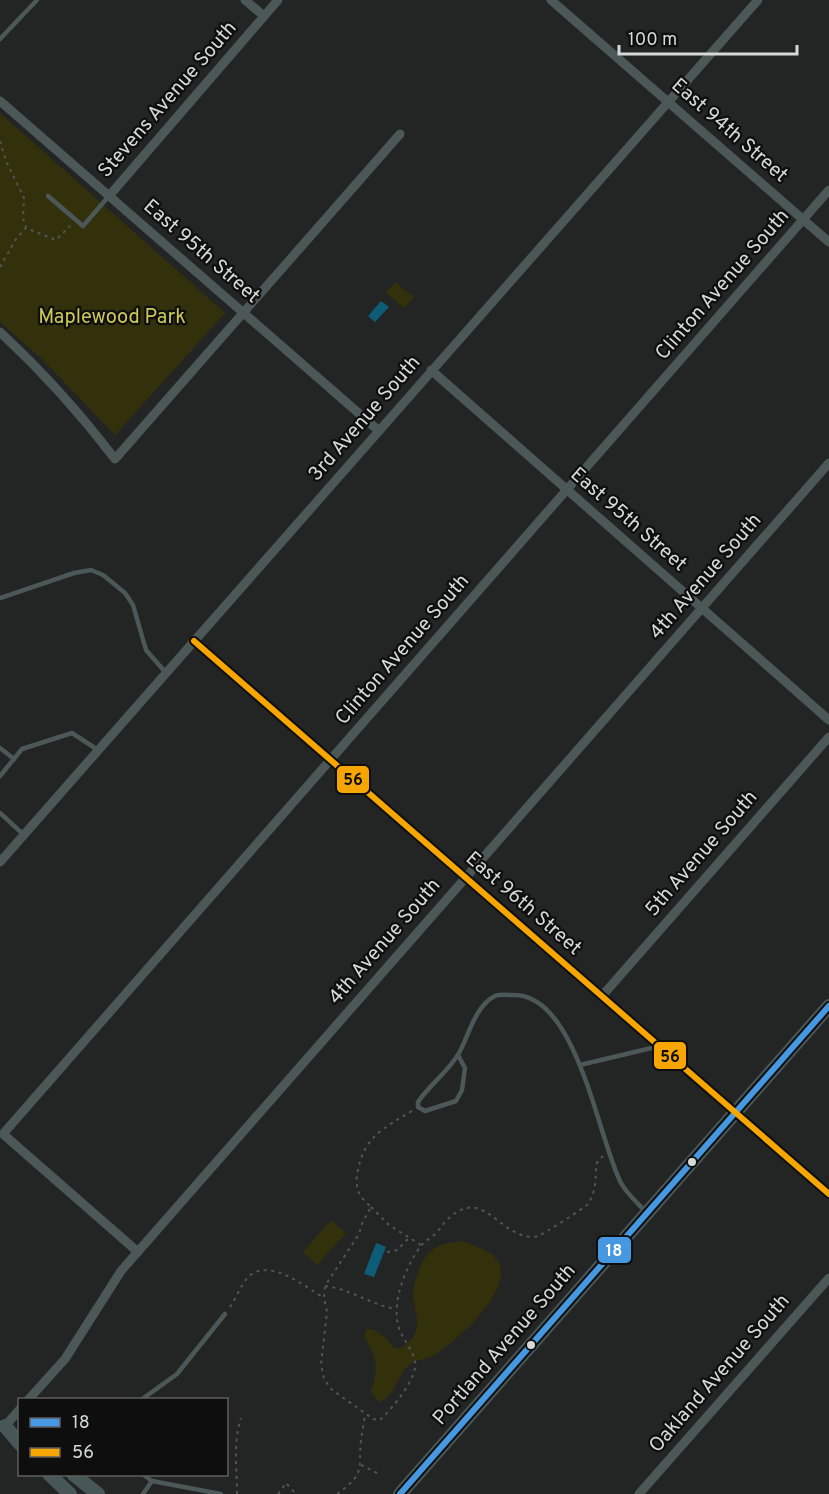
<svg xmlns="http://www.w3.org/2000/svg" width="829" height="1494" font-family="Overpass,sans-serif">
<rect width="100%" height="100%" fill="#232424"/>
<g fill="#32310c">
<path d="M0 113 225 313 115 435 41 358 0 322Z"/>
<path d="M395 282 414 297 404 308 386 293Z"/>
<path d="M331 1220 346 1233 317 1265 303 1252Z"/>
<path d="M462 1241C473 1245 491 1250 498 1261 515 1289 457 1341 436 1354 428 1360 414 1359 407 1367 397 1377 396 1396 379 1402L371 1392C378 1369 378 1358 364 1337L366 1329C379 1328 386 1339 395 1348H402C409 1342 414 1338 416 1330 419 1320 414 1307 413 1297 413 1287 416 1279 419 1270 427 1248 440 1243 462 1241Z"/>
</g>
<g fill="#0d5d76">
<path d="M381 301 389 307 375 322 368 316Z"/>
<path d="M376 1243 386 1247 374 1277 364 1274Z"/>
</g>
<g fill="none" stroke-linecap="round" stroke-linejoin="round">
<g stroke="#4e5656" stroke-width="2" stroke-dasharray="3 4.5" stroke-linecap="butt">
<path d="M0 141 6 161 24 198 23 218 26 228 56 240 70 226"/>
<path d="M0 267 16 239 26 228"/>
<path d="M412 1111C385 1127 364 1137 358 1170 356 1176 356 1187 359 1193 361 1198 367 1203 371 1207L363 1221 359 1234 325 1286 324 1298 327 1312 321 1364 324 1379 331 1389 373 1419 380 1420C391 1410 418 1378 415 1362 413 1349 401 1338 398 1325 392 1300 406 1267 420 1247 424 1241 432 1238 437 1232 441 1228 444 1222 449 1218 481 1189 496 1229 525 1236 528 1237 535 1237 538 1236 544 1234 584 1208 588 1204 596 1192 596 1177 596 1164L603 1156"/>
<path d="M371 1207 389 1225 421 1245"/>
<path d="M387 1252 397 1250 409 1238"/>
<path d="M325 1286C351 1289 371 1305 396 1309"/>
<path d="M230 1307C236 1298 241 1286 247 1278 268 1256 304 1286 324 1298"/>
<path d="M361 1465 377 1473"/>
<path d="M237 1494C237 1468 233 1443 241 1418"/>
<path d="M278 1494 286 1483 296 1494"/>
<path d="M337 1494C366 1473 358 1470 361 1440 362 1432 364 1423 365 1415"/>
</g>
<g stroke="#4c5757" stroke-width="4.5">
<path d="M0 39 37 0"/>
<path d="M48 196 83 226 109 196"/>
<path d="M0 598 74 573 91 570 103 575 125 593 133 605 146 650 166 673"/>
<path d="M0 748 14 759"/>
<path d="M0 776 22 749 72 733 98 750"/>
<path d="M0 813 24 835"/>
<path d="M458 1055 465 1068 462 1090 456 1101 425 1111 418 1107V1102C430 1084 449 1071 459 1053 469 1035 475 1006 495 996 500 994 508 995 513 995 577 993 598 1139 621 1183 627 1194 637 1202 645 1211"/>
<path d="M580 1065 660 1046"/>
<path d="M141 1400 177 1374 225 1314"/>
<path d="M142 1474 152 1481"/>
<path d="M143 1494 152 1481 221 1494"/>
</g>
<g stroke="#4c5757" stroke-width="9">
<path d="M245 0 264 16"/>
<path d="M551 0 829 242"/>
<path d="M0 101 378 430"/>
<path d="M109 196 278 0"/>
<path d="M0 332C42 371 80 413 115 459L400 134"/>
<path d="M431 370 829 720"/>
<path d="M194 641 829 1194"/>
<path d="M0 862 758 0"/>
<path d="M602 996 829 737"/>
<path d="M138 1252 3 1134 829 190"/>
<path d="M28 1400 65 1359 121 1271 829 463"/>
<path d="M5 1426 20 1409"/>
<path d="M639 1494 829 1278"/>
</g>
<g stroke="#475757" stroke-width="14">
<path d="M5 1426 20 1444"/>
<path d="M49 1474 70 1494"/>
<path d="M73 1474 98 1494"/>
<path d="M400 1494 829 1006"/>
</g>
<defs>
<path id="bus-1" d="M400 1494 829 1006"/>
<path id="bus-2" d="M194 641 829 1194"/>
</defs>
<use href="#bus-1" stroke="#0d0e0d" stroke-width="10"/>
<use href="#bus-2" stroke="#0d0e0d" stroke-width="10"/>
<use href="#bus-1" stroke="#4699e1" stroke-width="6"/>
<use href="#bus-2" stroke="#f7a600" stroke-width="6"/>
</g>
<g fill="#d7d9d8" stroke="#0d0e0d" stroke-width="2">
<circle cx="692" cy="1162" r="5"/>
<circle cx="531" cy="1345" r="5"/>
</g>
<g text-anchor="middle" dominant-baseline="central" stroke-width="4.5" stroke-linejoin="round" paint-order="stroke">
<g font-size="20" fill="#d7d9d8" stroke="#0d0e0d">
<text transform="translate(168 100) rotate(-49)">Stevens Avenue South</text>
<text transform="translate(729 131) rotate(41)">East 94th Street</text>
<text transform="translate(201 252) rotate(41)">East 95th Street</text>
<text transform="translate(723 285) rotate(-49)">Clinton Avenue South</text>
<text transform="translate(365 419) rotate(-49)">3rd Avenue South</text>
<text transform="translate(628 520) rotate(41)">East 95th Street</text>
<text transform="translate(706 577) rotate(-49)">4th Avenue South</text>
<text transform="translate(403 650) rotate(-49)">Clinton Avenue South</text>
<text transform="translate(702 854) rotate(-49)">5th Avenue South</text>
<text transform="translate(523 904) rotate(41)">East 96th Street</text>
<text transform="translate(385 942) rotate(-49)">4th Avenue South</text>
<text transform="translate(505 1345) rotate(-49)">Portland Avenue South</text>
<text transform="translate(720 1374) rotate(-49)">Oakland Avenue South</text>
</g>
<g font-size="20" fill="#cdca57" stroke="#0d0e0d">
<text x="112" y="318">Maplewood Park</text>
</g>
</g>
<g stroke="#0d0e0d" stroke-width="2">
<rect x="336" y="765" width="34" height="29" rx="6" fill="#f7a600"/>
<rect x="653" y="1041" width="34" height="29" rx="6" fill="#f7a600"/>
<rect x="597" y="1236" width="35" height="28" rx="6" fill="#4699e1"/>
</g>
<g font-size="16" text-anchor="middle" font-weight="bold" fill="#fff">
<text x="614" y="1256">18</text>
</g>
<g font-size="16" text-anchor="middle" font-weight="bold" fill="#111">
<text x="353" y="785">56</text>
<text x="670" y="1062">56</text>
</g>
<rect x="18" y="1398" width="210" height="78" fill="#0d0e0d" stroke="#5e5f5e" stroke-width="1.5"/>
<rect x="30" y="1418" width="30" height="9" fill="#4699e1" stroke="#5e5f5e" stroke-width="1.5"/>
<text x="72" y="1428" font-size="18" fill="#d7d9d8">18</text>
<rect x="30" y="1448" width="30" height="9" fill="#f7a600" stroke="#5e5f5e" stroke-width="1.5"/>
<text x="72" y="1458" font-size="18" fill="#d7d9d8">56</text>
<path d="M619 45v9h178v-9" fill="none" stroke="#d7d9d8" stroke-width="3"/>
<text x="628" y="45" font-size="18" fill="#d7d9d8" stroke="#0d0e0d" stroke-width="4.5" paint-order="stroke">100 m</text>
</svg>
